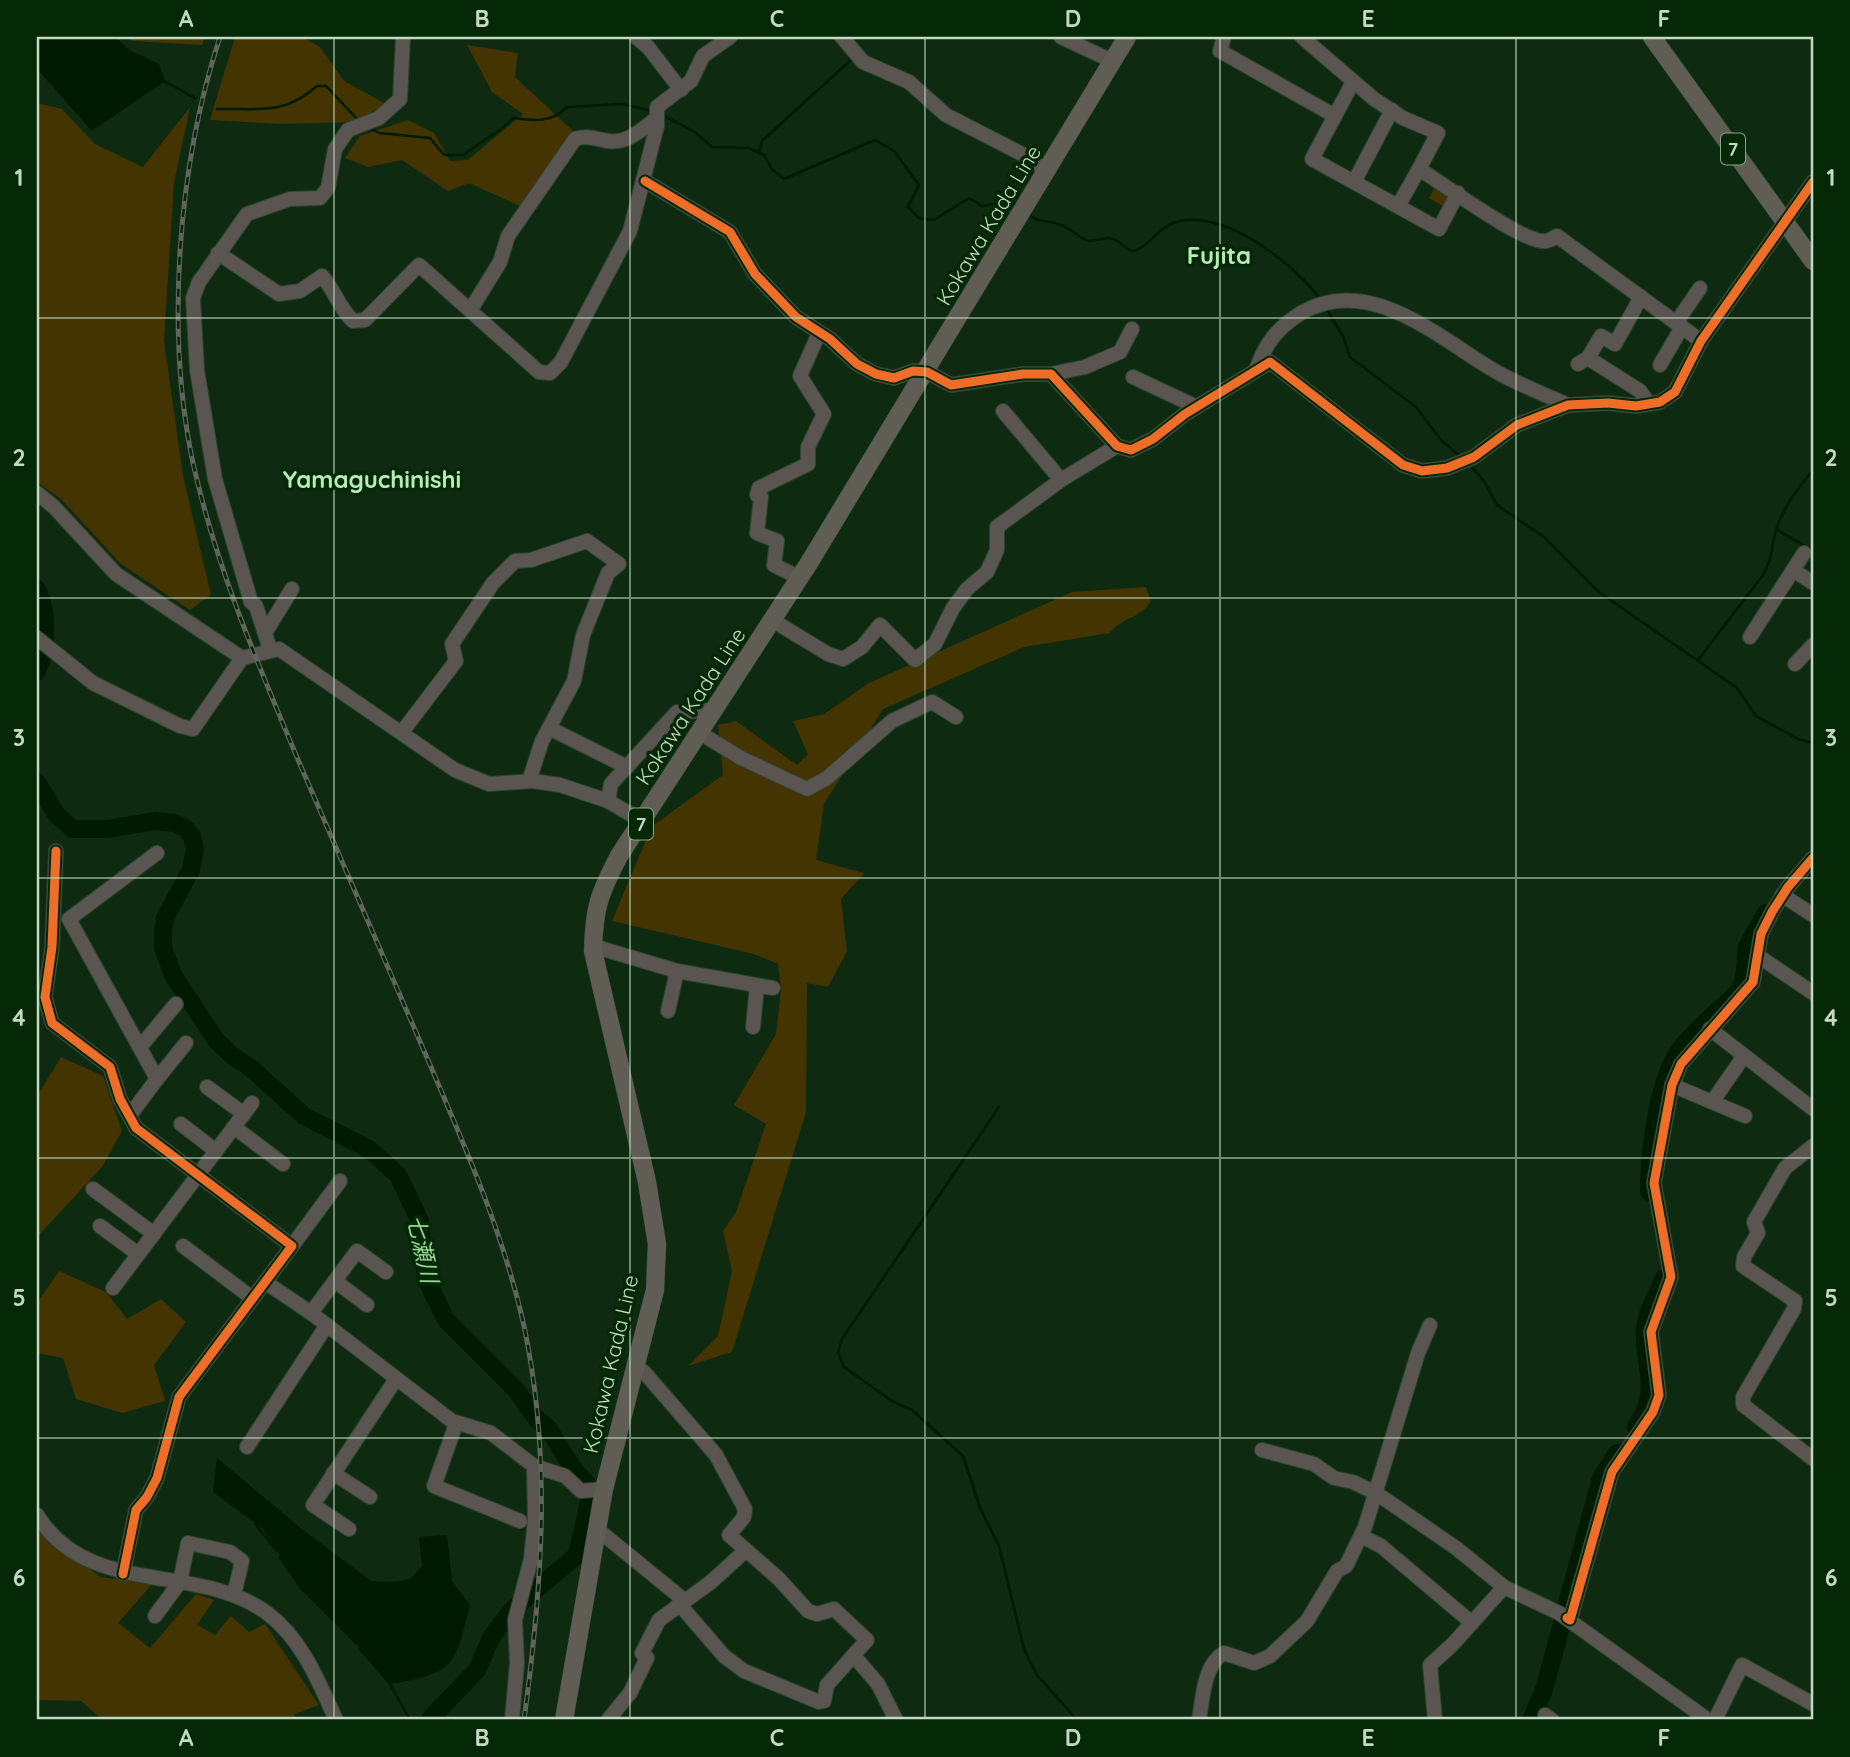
<svg xmlns="http://www.w3.org/2000/svg" width="1850" height="1757" font-family="Quicksand,'Noto Sans JP',sans-serif">
<rect width="100%" height="100%" fill="#0e2a11"/>
<g fill="#433402">
<path d="M127 37H205L202 45 132 41Z"/>
<path d="M235 37H302L320 47 344 81 386 104 354 122 281 124 210 120Z"/>
<path d="M467 45 518 53 515 77 574 132 520 206 469 183 448 191 402 160 368 167 345 158 360 136 408 120 434 133 450 161 468 160 523 114 492 92Z"/>
<path d="M37 103 62 109 95 144 143 167 190 107 174 183 164 341 183 476 211 595 190 610 121 564 61 499 37 482Z"/>
<path d="M1437 183 1455 194 1446 208 1429 198Z"/>
<path d="M1146 587 1151 601C1141 618 1122 617 1110 633L1024 647 883 709 824 804 816 860 864 873 841 899 847 951 828 987 807 983 806 1112 732 1352 688 1366 718 1336 732 1271 723 1231 736 1212 766 1124 734 1105 776 1034 781 990 778 964 754 954 612 921 652 826 723 775 718 725 736 721 797 765 808 754 793 721 824 714 869 683 1072 592Z"/>
<path d="M61 1057 103 1076 122 1131 102 1167 37 1237V1096Z"/>
<path d="M59 1271 106 1292 127 1319 161 1299 186 1322 154 1365 165 1401 122 1413 76 1399 63 1358 37 1353V1303Z"/>
<path d="M37 1527 100 1577 153 1583 118 1623 150 1648 196 1594 214 1600 197 1625 215 1635 231 1616 249 1632 265 1624 319 1705 295 1714 292 1720H103L81 1701 37 1700Z"/>
</g>
<g fill="#011b02">
<path d="M37 37H116L129 50 159 64 165 81 92 131 37 69Z"/>
<path d="M217 1458 303 1530 371 1581 394 1582 410 1579 422 1566 419 1537 447 1535 452 1581 470 1605C454 1667 456 1673 390 1684L356 1643 301 1588 263 1529 213 1492Z"/>
</g>
<g fill="none" stroke-linecap="round" stroke-linejoin="round">
<g stroke="#011b02" stroke-width="2.5">
<path d="M164 81 195 98"/>
<path d="M217 109C259 108 283 116 317 86H326L359 121"/>
<path d="M662 115 695 132 712 147 749 148 764 155 772 169 784 179 875 140 894 151 919 185 908 207 919 218 934 220 969 198 982 206 1013 201 1016 205"/>
<path d="M367 127 379 133 430 138 444 155H464C480 141 500 133 513 118 535 121 551 123 567 107L622 104 653 111"/>
<path d="M759 153 762 141 853 58"/>
<path d="M1029 214C1037 223 1048 220 1058 224 1069 227 1077 236 1086 240 1094 243 1105 236 1113 239 1121 241 1127 253 1136 250 1149 246 1158 229 1171 224 1218 203 1295 264 1321 300"/>
<path d="M1326 308 1343 336 1350 357 1416 407 1441 440 1460 456"/>
<path d="M1470 465 1484 481 1497 505 1544 537 1599 592 1737 688 1756 716 1798 739 1813 743"/>
<path d="M1776 529 1813 551"/>
<path d="M1698 660 1763 575C1773 559 1771 544 1777 527 1785 505 1798 488 1813 470"/>
<path d="M999 1107 842 1339 838 1353 844 1367 892 1401 912 1410 963 1456 980 1508 999 1546 1024 1649 1037 1675 1077 1720"/>
<path d="M255 1524 277 1551"/>
<path d="M280 1557 301 1588 356 1643"/>
<path d="M360 1649 390 1684 410 1720"/>
</g>
<g stroke="#011b02" stroke-width="18">
<path d="M37 589C49 614 47 647 37 672"/>
<path d="M37 782 56 814 73 829H108L155 821 174 823 185 828 192 836 195 850 191 870 165 918 163 932V947L173 975 216 1040 233 1056 252 1069 304 1116 369 1149 398 1175 420 1221 426 1279 446 1320 516 1390 536 1418 548 1428 572 1467 587 1484 590 1498 577 1555 512 1610 492 1636 477 1670 429 1720"/>
<path d="M1649 1192C1649 1153 1657 1087 1677 1054 1692 1031 1719 1011 1738 992L1744 980 1747 947 1766 913"/>
<path d="M1636 1427C1662 1390 1643 1369 1645 1330 1645 1312 1658 1295 1664 1278"/>
<path d="M1531 1720 1544 1690 1601 1478 1617 1453"/>
</g>
<defs>
<g id="minor">
<path d="M636 37 648 47 681 90"/>
<path d="M842 37 863 62 909 82 946 115 1024 155 1047 171"/>
<path d="M1061 37 1112 61"/>
<path d="M1224 37 1220 51 1335 116"/>
<path d="M1302 37 1374 99 1403 118 1438 133 1419 169C1441 182 1526 246 1547 241 1551 240 1553 238 1557 236L1701 341"/>
<path d="M1353 82 1312 159 1439 229 1458 193"/>
<path d="M645 181 730 232 755 274 796 317 830 339 857 364 876 374 894 378 913 371 927 372 951 385 1023 374H1051L1117 446 1131 450 1153 439 1185 414 1270 362 1403 465 1422 471 1447 468 1474 457 1517 425 1568 405 1608 403 1636 406 1660 402 1675 392 1701 341 1813 182"/>
<path d="M1354 182 1392 110"/>
<path d="M1398 206 1419 169"/>
<path d="M218 253 279 294 300 291 322 276C335 291 339 308 353 321L365 320 419 265 539 372 550 373 561 362 630 231 657 126V107L691 81 703 56 730 37"/>
<path d="M471 309 500 262 508 236 575 139C588 135 595 139 608 141 628 144 642 129 657 118"/>
<path d="M1676 323 1700 288"/>
<path d="M1588 358 1640 391 1649 404"/>
<path d="M1578 364 1588 358 1601 336 1615 344 1641 297"/>
<path d="M1660 365 1682 327"/>
<path d="M1256 370C1265 344 1277 328 1301 313 1367 274 1436 335 1490 368 1514 383 1542 393 1568 405"/>
<path d="M1051 374 1085 367 1120 352 1132 329"/>
<path d="M1133 377 1197 407"/>
<path d="M1003 411 1061 480"/>
<path d="M37 493 54 507 116 574 242 658"/>
<path d="M1793 570 1813 583"/>
<path d="M800 578 774 565 777 541 757 533 761 497 757 495 759 488 808 464V447L824 414 800 376 819 333"/>
<path d="M772 620 828 654 843 659 862 647 880 625 915 660 935 644 953 608 967 589 987 572 997 550V527L1061 480 1117 446"/>
<path d="M265 633 292 589"/>
<path d="M1750 637 1804 553"/>
<path d="M37 638 93 683 180 726 193 729 242 658 279 649 455 770 489 784 533 781 560 785 608 801 642 821"/>
<path d="M270 649 256 606 251 602 215 479 197 370 193 298 199 282 247 214 290 199 320 198 328 188 335 149 348 130 379 118 400 99 403 37"/>
<path d="M1795 664 1813 645"/>
<path d="M549 728 627 767"/>
<path d="M402 732 456 661 452 644 493 583 515 561 531 560 587 541 619 564 608 573 583 635 574 681 542 741 529 781"/>
<path d="M700 733 741 758 807 789 827 778 892 721 932 702 956 717"/>
<path d="M608 801 611 784 677 712 714 710"/>
<path d="M56 851 52 947 45 997 52 1023 110 1067 120 1099 136 1128 292 1246 179 1397 157 1478 147 1497 136 1510 123 1574"/>
<path d="M1782 895 1813 915"/>
<path d="M593 946 677 971 773 988"/>
<path d="M1758 956 1813 993"/>
<path d="M668 1011 677 971"/>
<path d="M753 1027 757 986"/>
<path d="M1710 1029 1813 1109"/>
<path d="M140 1047 176 1004"/>
<path d="M157 1079 186 1043"/>
<path d="M1672 1085 1745 1116"/>
<path d="M207 1087 244 1114"/>
<path d="M1712 1102 1744 1056"/>
<path d="M130 1115 157 1079 69 919 157 853"/>
<path d="M181 1124 216 1151"/>
<path d="M234 1127 283 1164"/>
<path d="M1813 1146 1785 1168 1754 1222 1758 1233 1744 1257 1743 1266 1795 1301 1794 1309 1743 1397V1405L1813 1459"/>
<path d="M93 1189 154 1234"/>
<path d="M100 1226 138 1254"/>
<path d="M183 1246 252 1298"/>
<path d="M292 1246 340 1181"/>
<path d="M335 1281 367 1305"/>
<path d="M265 1282 311 1313 452 1421 491 1433 534 1466 565 1476 581 1491 604 1489"/>
<path d="M113 1288 252 1103"/>
<path d="M311 1313 357 1251 386 1272"/>
<path d="M456 1424 434 1486 520 1521"/>
<path d="M247 1447 327 1325"/>
<path d="M1262 1450 1314 1464 1334 1478 1353 1482 1376 1493 1456 1548 1504 1587 1559 1613 1708 1720"/>
<path d="M333 1473 370 1497"/>
<path d="M37 1515C88 1598 198 1562 267 1613 302 1639 319 1682 336 1720"/>
<path d="M349 1529 313 1505 396 1379"/>
<path d="M597 1532 603 1534 679 1596 680 1605 724 1656 744 1671 819 1702 824 1701 827 1685 867 1640 834 1609 817 1614 808 1611 779 1579 729 1535 744 1517 745 1509 716 1455 644 1372 634 1369"/>
<path d="M1361 1536 1381 1546 1472 1623"/>
<path d="M155 1616 180 1582 188 1543 230 1552 242 1561 234 1595"/>
<path d="M1570 1620 1612 1472 1653 1412 1659 1395 1651 1332 1671 1277 1654 1183 1672 1085 1681 1064 1753 982 1761 934 1772 912 1788 887 1813 858"/>
<path d="M854 1656 878 1684 896 1720"/>
<path d="M1545 1715 1552 1720"/>
<path d="M512 1720 517 1663 515 1620 531 1559 535 1519 534 1466"/>
<path d="M608 1720 630 1693 647 1658 642 1653 659 1620 711 1582 745 1551"/>
<path d="M1199 1720C1203 1699 1203 1665 1224 1653L1254 1663 1270 1656 1307 1621 1337 1571 1346 1566 1365 1527 1418 1353 1430 1325"/>
<path d="M1435 1720 1430 1665 1453 1644 1504 1587"/>
<path d="M1715 1720 1742 1665 1813 1704"/>
</g>
<g id="major">
<path d="M1652 37 1813 261"/>
<path d="M564 1720 604 1489 655 1290 657 1244 647 1182 593 951C594 908 599 894 619 856L809 563 1127 37"/>
</g>
</defs>
<use href="#minor" stroke="#2d442f" stroke-width="16"/>
<use href="#major" stroke="#2d442f" stroke-width="19"/>
<use href="#minor" stroke="#5a5551" stroke-width="14"/>
<use href="#major" stroke="#605d55" stroke-width="18"/>
<defs>
<path id="rail" d="M220 37C178 165 165 331 193 463 216 567 258 664 299 762 341 859 383 956 425 1053 463 1142 503 1231 524 1326 552 1459 542 1587 524 1720"/>
</defs>
<use href="#rail" stroke="#60645c" stroke-width="5"/>
<use href="#rail" stroke="#052907" stroke-width="2.5" stroke-dasharray="8" stroke-linecap="butt"/>
<defs>
<g id="cycleway">
<path d="M645 181 730 232 755 274 796 317 830 339 857 364 876 374 894 378 913 371 927 372 951 385 1023 374H1051L1117 446 1131 450 1153 439 1185 414 1270 362 1403 465 1422 471 1447 468 1474 457 1517 425 1568 405 1608 403 1636 406 1660 402 1675 392 1701 341 1813 182"/>
<path d="M56 851 52 947 45 997 52 1023 110 1067 120 1099 136 1128 292 1246 179 1397 157 1478 147 1497 136 1510 123 1574"/>
<path d="M1567 1618 1570 1620 1612 1472 1653 1412 1659 1395 1651 1332 1671 1277 1654 1183 1672 1085 1681 1064 1753 982 1761 934 1772 912 1788 887 1813 858"/>
</g>
</defs>
<use href="#cycleway" stroke="#052907" stroke-width="13"/>
<use href="#cycleway" stroke="#ee6e29" stroke-width="9"/>
</g>
<path fill="none" stroke="#c1dac0" stroke-width="2" stroke-opacity="0.55" d="M334 37V1720M630 37V1720M925 37V1720M1220 37V1720M1516 37V1720M37 318H1813M37 598H1813M37 878H1813M37 1158H1813M37 1438H1813"/>
<g text-anchor="middle" dominant-baseline="central" stroke-width="7" stroke-linejoin="round" paint-order="stroke">
<g fill="#052907" stroke="#89a588" stroke-width="2">
<rect x="1721" y="133.5" width="24" height="31" rx="5"/>
<rect x="629" y="808.5" width="24" height="31" rx="5"/>
</g>
<g font-size="19" font-weight="bold" fill="#c1dac0">
<text x="1733" y="149">7</text>
<text x="641" y="824">7</text>
</g>
<g font-size="21" fill="#c1dac0" stroke="#052907">
<text transform="translate(988 225) rotate(-59)">Kokawa Kada Line</text>
<text transform="translate(690 706) rotate(-57)">Kokawa Kada Line</text>
<text transform="translate(610 1364) rotate(-77)">Kokawa Kada Line</text>
</g>
<g font-size="23" font-style="italic" fill="#93d793" stroke="#052907">
<text transform="translate(423 1249) rotate(77)">七瀬川</text>
</g>
<g font-size="24" font-weight="bold" fill="#b8ecb7" stroke="#052907">
<text x="1219" y="255">Fujita</text>
<text x="372" y="479">Yamaguchinishi</text>
</g>
</g>
<rect width="1850" height="1757" fill="none" stroke="#052907" stroke-width="77"/>
<rect x="38" y="38" width="1774" height="1680" fill="none" stroke="#c1dac0" stroke-width="2.5"/>
<g font-size="23" text-anchor="middle" font-weight="bold" fill="#c1dac0">
<text x="186" y="27">A</text>
<text x="482" y="27">B</text>
<text x="777" y="27">C</text>
<text x="1073" y="27">D</text>
<text x="1368" y="27">E</text>
<text x="1664" y="27">F</text>
<text x="19" y="186">1</text>
<text x="1831" y="186">1</text>
<text x="19" y="466">2</text>
<text x="1831" y="466">2</text>
<text x="19" y="746">3</text>
<text x="1831" y="746">3</text>
<text x="19" y="1026">4</text>
<text x="1831" y="1026">4</text>
<text x="19" y="1306">5</text>
<text x="1831" y="1306">5</text>
<text x="19" y="1586">6</text>
<text x="1831" y="1586">6</text>
<text x="186" y="1746">A</text>
<text x="482" y="1746">B</text>
<text x="777" y="1746">C</text>
<text x="1073" y="1746">D</text>
<text x="1368" y="1746">E</text>
<text x="1664" y="1746">F</text>
</g>
</svg>
